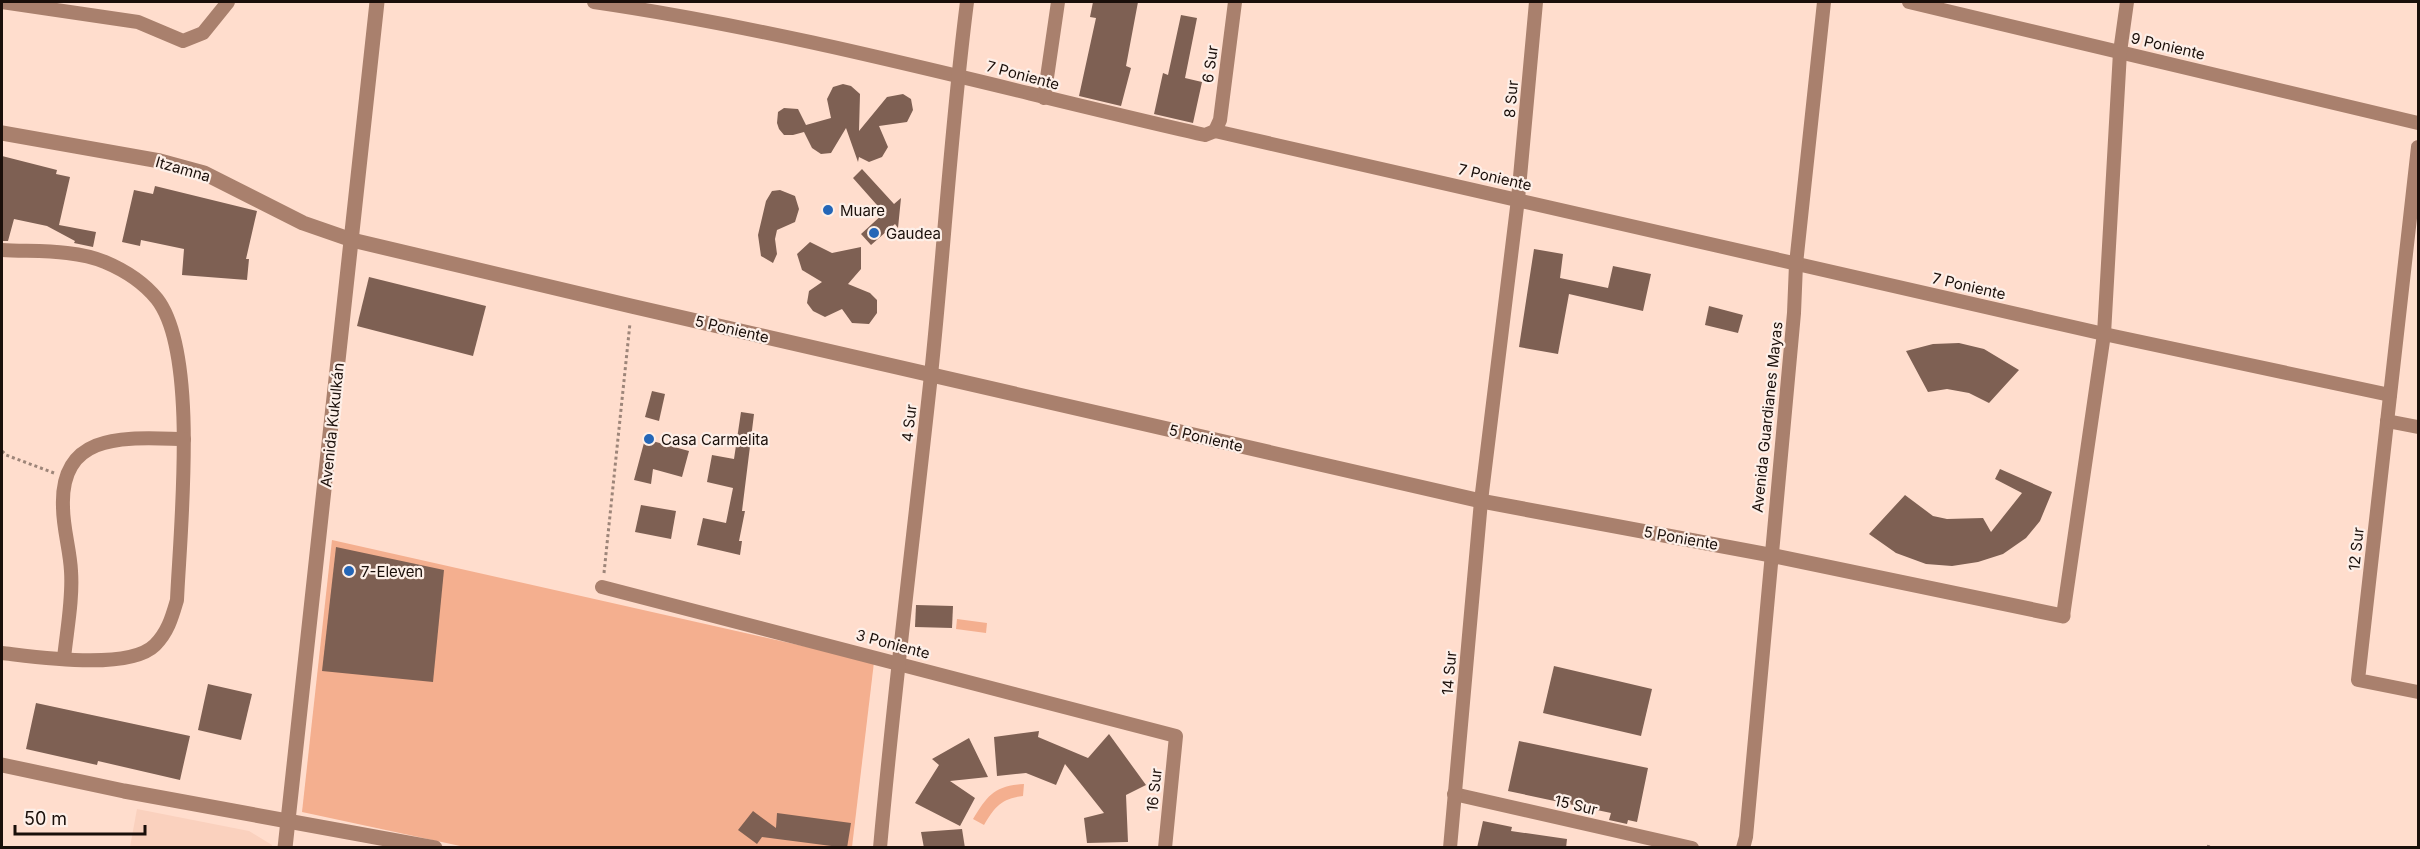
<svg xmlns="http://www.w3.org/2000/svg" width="2420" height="849" font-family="Inter,sans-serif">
<rect width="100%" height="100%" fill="#ffddcd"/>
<path fill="#fad1be" d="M137 809 249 831 272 845V847H130Z"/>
<g fill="#f4af8f">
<path d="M332 540 874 662 852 847H465L302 812Z"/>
<path d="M957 619 987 623 986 633 956 629Z"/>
<path d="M1024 784 1023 796C1001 798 994 808 984 825L973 819C988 795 994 786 1024 784Z"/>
</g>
<g fill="#7e6053">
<path d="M1093 2H1138L1126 66 1131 68 1121 106 1079 96 1096 18 1090 17Z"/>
<path d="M1181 15 1197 18 1185 78 1202 82 1193 123 1154 114 1163 73 1168 75Z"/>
<path d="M843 84 851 86 860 94 859 131 887 97 903 94 911 99 913 110 907 122 879 126 888 147 882 157 869 162 859 157 858 162 846 128 831 153 821 154 812 148 804 132 793 135H784L779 129 777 123 778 112 784 108 798 109 806 125 831 118 827 99 833 87Z"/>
<path d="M2 156 57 170 56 174 70 177 59 225 96 232 93 247 74 243 75 241 47 226 14 219 8 241H2Z"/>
<path d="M862 169 894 204 901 198 898 228 895 224 871 245 861 234 884 213 853 178Z"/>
<path d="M155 186 257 211 246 259H249L247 280 182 275 184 249 141 240 140 246 122 242 134 190 153 194Z"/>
<path d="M780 190 795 196 799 209 795 222 777 230 775 239 777 254 773 263 761 256 758 235 766 201 772 191Z"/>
<path d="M810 242 832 253 861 247V269L848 284 870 293 877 300V313L869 324 852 323 842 309 825 317 813 311 807 303 809 291 822 282 802 270 797 254Z"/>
<path d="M1534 249 1563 254 1560 278 1608 288 1613 266 1651 274 1643 311 1569 294 1558 354 1519 347Z"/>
<path d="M369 277 486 306 473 356 357 326Z"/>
<path d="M1709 306 1743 315 1738 333 1705 325Z"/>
<path d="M1959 343 1984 349 2019 370 1989 403 1969 393 1947 389 1928 392 1906 351 1933 344Z"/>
<path d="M652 391 665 394 659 421 645 417Z"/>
<path d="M741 412 754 414 742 511H745L739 541H742L740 555 697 545 703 518 726 523 733 488 707 482 712 455 734 459Z"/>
<path d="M645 439 689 451 682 477 653 469 651 484 634 480Z"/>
<path d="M2000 469 2052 492 2040 521 2026 538 2003 554 1978 562 1952 566 1926 564 1896 553 1869 534 1905 495 1933 516 1947 519 1983 518 1991 532 2022 493 1995 479Z"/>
<path d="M641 505 676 511 671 539 635 532Z"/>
<path d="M336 547 444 570 433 682 322 671Z"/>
<path d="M916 605 953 606 952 628 915 627Z"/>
<path d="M1554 666 1652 689 1641 736 1543 713Z"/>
<path d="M208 684 252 694 241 740 198 730Z"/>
<path d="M36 703 190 736 180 780 98 761 97 765 26 749Z"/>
<path d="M1039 731 1038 737 1088 758 1109 734 1146 785 1126 795 1128 842 1087 843 1084 818 1104 813 1065 764 1056 785 1026 773 997 776 994 737Z"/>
<path d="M969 738 988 777 950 781 975 798 960 826 915 803 939 765 932 759Z"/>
<path d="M1519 741 1648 768 1637 822 1628 820 1627 824 1609 820 1611 813 1508 791Z"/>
<path d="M753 811 776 828 777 813 851 823 847 848 762 837 757 844 738 830Z"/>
<path d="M1483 821 1512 827 1511 831 1567 839 1566 848H1477Z"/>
<path d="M962 829 965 848H924L921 832Z"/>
</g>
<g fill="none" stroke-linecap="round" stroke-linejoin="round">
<g stroke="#9d8579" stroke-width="3" stroke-dasharray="3 3" stroke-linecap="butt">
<path d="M2 451 6 455 54 473"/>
<path d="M604 573 630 323"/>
<path d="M2208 848 2209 844"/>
</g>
<g stroke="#a9806d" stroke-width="14">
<path d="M2 2 138 22 183 41 203 33 228 2"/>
<path d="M594 2C800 32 1002 89 1205 135L1215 131 2104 334 2390 395"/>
<path d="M1909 2 2418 123"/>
<path d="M1044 98 1058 2"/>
<path d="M1215 131 1220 120 1235 2"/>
<path d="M2418 147 2358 680 2418 692"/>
<path d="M2 250C35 252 74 249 105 262 124 270 144 283 157 299 199 353 180 530 177 600 172 617 168 632 155 645 129 671 37 657 2 653"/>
<path d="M2387 421 2418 427"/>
<path d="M602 587 1176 736 1165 848"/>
<path d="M2063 616 2104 334 2120 52 2127 2"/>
<path d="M64 658C67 629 73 599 71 571 70 550 63 528 63 507 60 430 128 438 184 439"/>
<path d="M1454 794 1692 848"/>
<path d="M880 848C894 690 914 533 931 375 944 251 951 126 967 2"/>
<path d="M1450 848 1481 501 1518 199 1536 2"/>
<path d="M1743 848 1746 837 1794 313 1796 264 1824 2"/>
</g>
<g stroke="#a9806d" stroke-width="15">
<path d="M2 133 160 161 204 173 303 223 352 240 631 306 1481 501 1770 555 2063 616"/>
<path d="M2 765 124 791 435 848"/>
<path d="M285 848 377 2"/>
</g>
</g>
<g fill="#2466b7" stroke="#fdefe8" stroke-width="2">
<circle cx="828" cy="210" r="6"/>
<circle cx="874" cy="233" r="6"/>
<circle cx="649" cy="439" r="6"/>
<circle cx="349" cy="571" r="6"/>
</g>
<g text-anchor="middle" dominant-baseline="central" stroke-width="4.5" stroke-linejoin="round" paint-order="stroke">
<g font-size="15" fill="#1a0f0a" stroke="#fdefe8">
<text transform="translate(2168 46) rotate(13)">9 Poniente</text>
<text transform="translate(1210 64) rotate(-82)">6 Sur</text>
<text transform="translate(1023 75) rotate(15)">7 Poniente</text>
<text transform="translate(1511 99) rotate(-85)">8 Sur</text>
<text transform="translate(183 169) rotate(16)">Itzamna</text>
<text transform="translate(1495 177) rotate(13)">7 Poniente</text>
<text transform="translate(1969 286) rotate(13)">7 Poniente</text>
<text transform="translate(732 329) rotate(13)">5 Poniente</text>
<text transform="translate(1767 417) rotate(-84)">Avenida Guardianes Mayas</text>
<text transform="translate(909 423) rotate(-83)">4 Sur</text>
<text transform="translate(332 425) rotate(-84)">Avenida Kukulkán</text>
<text transform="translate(1206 438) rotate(13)">5 Poniente</text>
<text transform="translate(1681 538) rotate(10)">5 Poniente</text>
<text transform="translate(2356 549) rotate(-84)">12 Sur</text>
<text transform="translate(893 644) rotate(15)">3 Poniente</text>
<text transform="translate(1449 673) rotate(-85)">14 Sur</text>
<text transform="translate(1154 790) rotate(-84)">16 Sur</text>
<text transform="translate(1576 805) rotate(13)">15 Sur</text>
</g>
<g font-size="15" fill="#1a0f0a" stroke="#fdefe8" text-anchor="start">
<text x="840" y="210">Muare</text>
<text x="886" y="233">Gaudea</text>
<text x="661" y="439">Casa Carmelita</text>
<text x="361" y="571">7-Eleven</text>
</g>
</g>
<rect width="2420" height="849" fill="none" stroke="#1a0f0a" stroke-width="6"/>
<path d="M15 825v9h130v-9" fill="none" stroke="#1a0f0a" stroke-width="3"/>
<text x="24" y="825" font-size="18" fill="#1a0f0a" stroke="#fdefe8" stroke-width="4.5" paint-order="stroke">50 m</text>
</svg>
